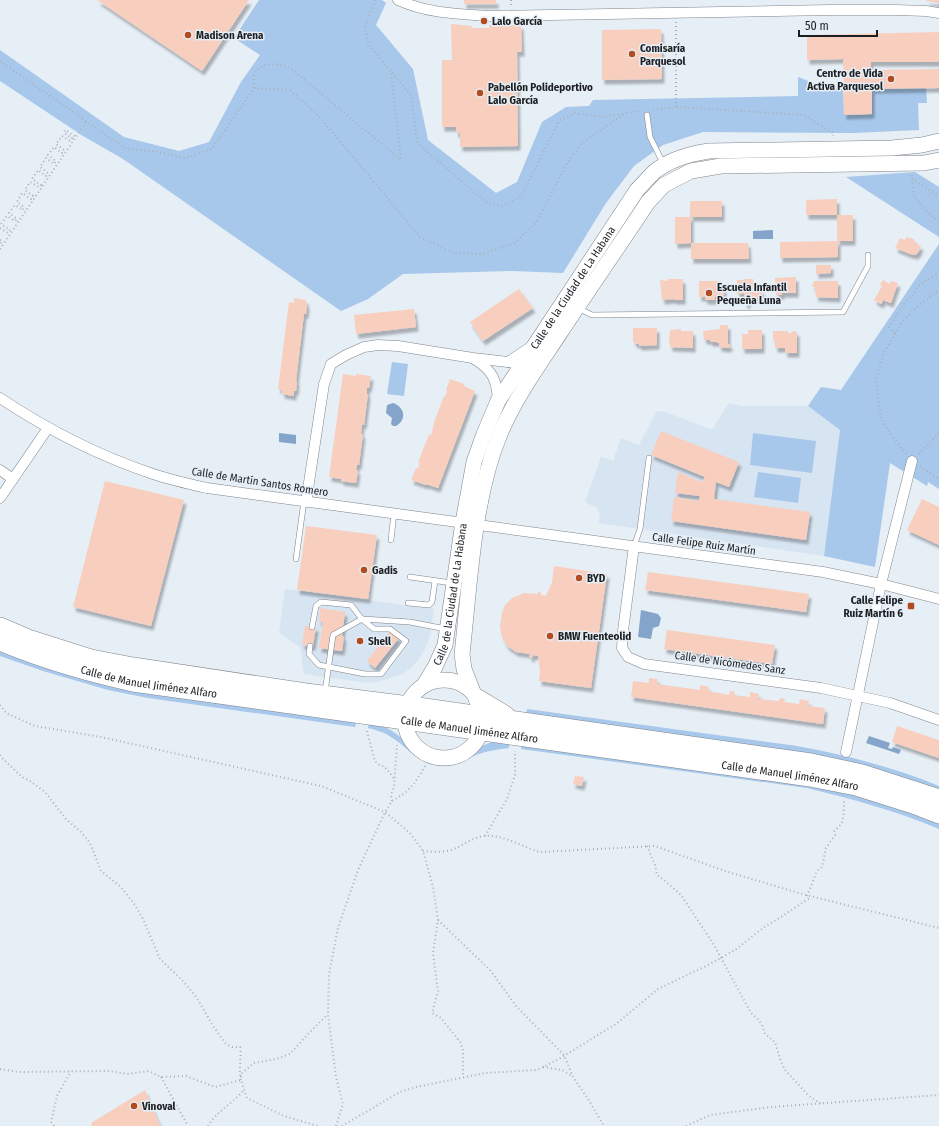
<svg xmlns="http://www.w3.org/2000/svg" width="939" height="1126" font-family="'Fira Sans Condensed',sans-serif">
<defs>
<filter id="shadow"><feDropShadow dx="2.5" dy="4.5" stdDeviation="1" flood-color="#0004"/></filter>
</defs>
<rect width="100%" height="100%" fill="#e6eef6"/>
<g fill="#d7e4f2">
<path d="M729 403 743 406H808L840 430 824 556 599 523 600 514 597 508 585 502 601 457 614 461V458L621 438 639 445 656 412 663 411 712 430Z"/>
<path d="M285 589 434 609 430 636 426 647 420 658 412 667 402 674 381 681 368 683 304 674 300 647 279 633Z"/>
</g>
<g fill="#a7c7eb">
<path d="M259 0H382L386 3 376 25 413 69 428 140 496 193 517 182 542 122 566 107 589 106 593 100 798 96V77L829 89H843L844 115 872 114V89L926 88 927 103H918L919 130 853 133 703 132 663 145 634 166 606 203 563 273 512 271 403 274 368 299 341 311 123 159 83 136 0 81V50L124 137 179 151 209 142 241 82 260 55 234 38Z"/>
<path d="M915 172 939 187V237L846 177Z"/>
<path d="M939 244V489L928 482 927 486 890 463 875 567 824 556 840 430 808 406 821 387 841 390Z"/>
<path d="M392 362 408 364 404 396 387 394Z"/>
<path d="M753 433 816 441 812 473 750 465Z"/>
<path d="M758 472 801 478 798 503 754 497Z"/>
<path d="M0 647 357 719 355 727 148 698 108 690 43 671 0 656Z"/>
<path d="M527 709 797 746C845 755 893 767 939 786V793L526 716Z"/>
<path d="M369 721C380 724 391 729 399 736 404 740 407 746 411 750 421 760 438 765 451 763 467 760 477 746 492 742 498 740 505 741 510 741L509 748C498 749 487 751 476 755 467 759 457 765 447 766 420 768 411 749 391 737 384 732 376 730 368 728Z"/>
<path d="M522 741 809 781 939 821V829C897 811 852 799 807 788L521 749Z"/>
</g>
<g fill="#84a4c9">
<path d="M773 230V239H753V231Z"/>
<path d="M393 403C405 407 407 420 396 426H393L391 424 392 418 386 413 387 405Z"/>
<path d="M279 433 296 435V444L279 442Z"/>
<path d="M641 610 658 614 661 618 659 626 653 628 651 639 638 637Z"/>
<path d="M869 736 890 743 888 748 892 749 893 747 901 750 899 754 866 743Z"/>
</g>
<g fill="#f8cfbf" filter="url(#shadow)">
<path d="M97 0H249L202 71Z"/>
<rect x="464" y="0" width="32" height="4"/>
<path d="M926 0H939V3L926 1Z"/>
<path d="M451 24 472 26V28H489V25H521L522 52H517L518 146 460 147V133H456V127H442V60H452Z"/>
<path d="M661 29 662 79 602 80V30Z"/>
<path d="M939 32V62H871V70L939 69V88L872 89V114L844 115 843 59 807 60V35Z"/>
<path d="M837 199V215H853V241H838V257L780 258V242L837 241V215H806V200Z"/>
<path d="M690 201H722V217H691V243H748L749 259H691V243L675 244V217H690Z"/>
<path d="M906 237 914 239 916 244 921 246 918 253H917L916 255 910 254 895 248 900 238 905 240Z"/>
<path d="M816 265H831V273L816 274Z"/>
<path d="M796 277V293H782V295H776L775 278Z"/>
<path d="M668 279H683V300H674V299L662 300 660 280 668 281Z"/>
<path d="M744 279H753V290H762V298H748V304H745L744 294H737V280H744Z"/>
<path d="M883 280 890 284 891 281 898 283 891 303 885 301 884 299 881 304 874 300 882 286 880 285Z"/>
<path d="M699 281H721V288H724V297H715V300H705V297H699Z"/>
<path d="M814 281H838V298L816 297 815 288 812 286Z"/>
<path d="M519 289 533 308 483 341 470 322Z"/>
<path d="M294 298 306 300V304L307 305 306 314H304L296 381H297L296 391H294V396L282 394V390L278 389 289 302 294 303Z"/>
<path d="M414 309 416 327 356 334 354 315Z"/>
<path d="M720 325H728V344H730V347L727 348 719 347V343H717V342H710V340H704L703 331 720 329Z"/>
<path d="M633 328H657V345L639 346V344H636L633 341Z"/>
<path d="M681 329V331H693V348L670 347 669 336H670V330Z"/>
<path d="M748 330H762V349H742V334H748Z"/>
<path d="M773 331H788V333H791L794 331 797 332V353H785V348H775V340H773Z"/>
<path d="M343 374 356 376V374L371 376 369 388H367V394H368L364 425 362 424 361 434H363L359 465H357L356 470 358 471 356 483 341 481V479L329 477Z"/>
<path d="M450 379 464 384V386L475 391 438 488 426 484V485L411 480 416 468 418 469 420 463H418L429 434 431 435 434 425H433L444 396 445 397 447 391 446 390Z"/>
<path d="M661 431 739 462 729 487 716 482 714 499 810 512 806 540 671 521 674 497 699 501 700 496 675 493 678 472 702 482 705 477 651 455Z"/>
<path d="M105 481 184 500 151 626 73 607Z"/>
<path d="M922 499 939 507V545L907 530Z"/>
<path d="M306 526 377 535 368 599 297 590Z"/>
<path d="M554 566 607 574 591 688 539 681 540 670 538 656 533 655 532 658 529 657 530 654 516 652 507 646 502 637 500 627 502 613 505 605 512 598 524 593 538 594V592H541V595L546 596 552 582Z"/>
<path d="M648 572 809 594 806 612 645 590Z"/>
<path d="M320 608 345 612 342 636 344 637 342 651 319 648 323 622H319Z"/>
<path d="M305 626 316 627 313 646 302 645Z"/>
<path d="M667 630 775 645 772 664 664 649Z"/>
<path d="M390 631 399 638 375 668 367 661Z"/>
<path d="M649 678 658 679 657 684 700 690V685L709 687 708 691 729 695 730 691 735 692 734 695 750 697V692L759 694 758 699 779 701 780 698 785 699 784 702 799 704 800 699 809 701 808 706 825 708 823 724 631 697 633 681 649 683Z"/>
<path d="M897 726 939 740V758L892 742Z"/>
<path d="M575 776 584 777 582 786 573 784Z"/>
<path d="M145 1090 160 1126H92L91 1123Z"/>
</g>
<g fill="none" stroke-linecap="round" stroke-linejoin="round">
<defs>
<g id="lane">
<path d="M647 115 650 137 663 163"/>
<path d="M578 308 592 315 843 312 868 266V255"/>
<path d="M391 540 394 513"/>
<path d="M634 546 640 529 649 458"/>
<path d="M296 559 304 501"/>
<path d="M410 577 452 583"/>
<path d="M408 603 429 605 432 602 435 581"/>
<path d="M310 646 309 654 319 665 365 674H381L406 641 390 629H374L362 619 351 605 321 602 316 606 312 627"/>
<path d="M325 692 333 635 362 619 410 622 446 629"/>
</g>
<g id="street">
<path d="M398 0C426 13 457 14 488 16L830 10H896L926 11 939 13"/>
<path d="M474 359C493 370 497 381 498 401"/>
<path d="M508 362 532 346"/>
<path d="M0 398C48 430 99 456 153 474 171 480 189 484 207 488L823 572 881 584 939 599"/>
<path d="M0 470 13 479"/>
<path d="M0 498 48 428"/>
<path d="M306 502 324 384 331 364 346 355 364 347 378 345 398 346 473 358 508 362 522 364 526 368"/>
<path d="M634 546 623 631 622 648 628 657 644 664 821 688 890 703 939 720"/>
<path d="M846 752 881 584 912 461"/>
</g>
<g id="secondary">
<circle cx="444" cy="719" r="39"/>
<path id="s1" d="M424 685 435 667 445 645 463 522 474 462 484 434 498 401 637 190C643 184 648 178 654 172 670 159 689 154 709 151L892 148 922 145 939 141"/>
<path d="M473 692 464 669 462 654C470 584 473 499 500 434 515 398 539 365 560 333 589 289 619 246 648 202L664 185 691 171 721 166 924 163 939 160"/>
</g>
<g id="highway">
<path d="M0 627 28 639 91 659 133 667 306 693 425 708 811 763 862 774 939 799"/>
<path id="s2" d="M0 641C43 659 88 672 133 682L810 777 856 786 913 804 939 814"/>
<path d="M478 699 506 716"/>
</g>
</defs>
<use href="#lane" stroke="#7f858d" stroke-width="6"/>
<use href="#street" stroke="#7f858d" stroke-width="11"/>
<use href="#secondary" stroke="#7f858d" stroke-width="16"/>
<use href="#highway" stroke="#7f858d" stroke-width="20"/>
<g stroke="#aab0b7" stroke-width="2" stroke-dasharray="1 3" stroke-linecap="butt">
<path d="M511 0V7"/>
<path d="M0 61 126 149 153 151 185 158 212 149 254 88 290 90 318 115 420 237 454 253 483 254 514 243 536 223 566 165 581 144 625 113 640 111"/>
<path d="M392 73 411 95 417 143 486 202 502 206 521 197 559 121 575 113 601 117 623 114"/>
<path d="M254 88C254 84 253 78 254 75 260 60 277 64 289 67L401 160 391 72 368 43 365 27 375 0"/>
<path d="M676 107V22"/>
<path d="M653 110 676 107 804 115 833 133V136"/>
<path d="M912 175 913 194 928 213 939 221"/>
<path d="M912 179 939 196"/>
<path d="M0 228 8 233 10 230 1 224 7 216 15 221 17 219 9 213 15 205 23 210 24 207 17 202 22 193 31 199 33 196 25 190 30 182 39 187 41 185 32 179 38 170 46 176 48 173 40 167 46 158 54 164 56 161 48 155 54 147 62 153 64 150 56 144 62 136 70 141 72 138 64 133 65 130 76 137"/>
<path d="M0 240 2 241 0 244"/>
<path d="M0 249 86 122"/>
<path d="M895 333 889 327 898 312 908 299 914 295 917 287 926 280 939 274"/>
<path d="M906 454 898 444 881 419 876 380 883 355 902 322 918 306 939 290"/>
<path d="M919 454 939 433"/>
<path d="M920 466 939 479"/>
<path d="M0 705 6 713 35 726 101 737 321 786 385 812 410 833 423 851 433 887 438 920 433 953 438 991 432 1013 441 1018 460 1042 463 1051V1077"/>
<path d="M367 731 374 758 377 764C386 766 389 772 394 779"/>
<path d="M0 755 3 759 22 777 30 781 45 792 66 819 81 832 90 843 101 871 121 887 135 905 143 919 160 959 184 982 197 998 213 1026 226 1044 232 1047H240C242 1058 238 1068 241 1080"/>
<path d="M392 801 391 795 394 787 397 745"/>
<path d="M485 836 507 799 515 775V751"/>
<path d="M647 846 655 865 657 875 664 880 681 895 691 910 714 945 751 1013 757 1018 762 1025 765 1034 775 1042 780 1059 785 1070 808 1095 821 1104"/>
<path d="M423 851C433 852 446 853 456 848 465 844 474 837 484 836 503 834 522 847 540 852L655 846 725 871 802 894 939 928"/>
<path d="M807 896 817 871 822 867 826 848 835 835 834 832C836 829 839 827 841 824 844 820 844 806 844 801"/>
<path d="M438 920 491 971 516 1006 564 1055 573 1077 588 1099 604 1126"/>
<path d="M543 1067 562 1070 572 1076"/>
<path d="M0 1069 18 1072 109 1071 127 1074 149 1071 161 1077 186 1076 215 1087 241 1080 247 1098 284 1116 318 1126"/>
<path d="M161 1077 188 1126"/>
<path d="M241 1077V1074L254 1063 276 1059 290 1054 307 1035 327 1015"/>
<path d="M54 1126 51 1122 57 1096 71 1071"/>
<path d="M208 1126C216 1112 233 1103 243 1091"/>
<path d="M336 1126 343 1104 336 1077 328 1015 329 974 338 928 358 870 385 812 392 801 405 793 414 784 426 765"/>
<path d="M342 1126 400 1092 416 1087 485 1073 537 1070 557 1060 616 1024 658 989 710 964 735 950 763 928 784 915 811 897"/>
<path d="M686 1126 710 1115 771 1107 939 1095"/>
</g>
<use href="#lane" stroke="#fff" stroke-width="5"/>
<use href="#street" stroke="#fff" stroke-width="10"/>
<use href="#secondary" stroke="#fff" stroke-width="15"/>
<use href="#highway" stroke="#fff" stroke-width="19"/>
</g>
<g fill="#b24c1e" stroke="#e6eef6" stroke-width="1.5">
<circle cx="484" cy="21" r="4"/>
<circle cx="188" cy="35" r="4"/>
<circle cx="632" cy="54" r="4"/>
<circle cx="891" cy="79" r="4"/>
<circle cx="480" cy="93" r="4"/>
<circle cx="709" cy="293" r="4"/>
<circle cx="364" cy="570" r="4"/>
<circle cx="579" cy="578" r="4"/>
<rect x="907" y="602" width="8" height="8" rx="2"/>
<circle cx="550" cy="636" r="4"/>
<circle cx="360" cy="641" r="4"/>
<circle cx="134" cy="1106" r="4"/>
</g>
<g text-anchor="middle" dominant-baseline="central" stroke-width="3" stroke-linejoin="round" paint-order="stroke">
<g font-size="11" font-weight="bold" fill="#1d2023" stroke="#e6eef6" text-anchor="start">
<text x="492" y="21">Lalo García</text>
<text x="196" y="35">Madison Arena</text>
<text x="640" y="48">Comisaría<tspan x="640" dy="13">Parquesol</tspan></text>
<text x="883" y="73" text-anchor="end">Centro de Vida<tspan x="883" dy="13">Activa Parquesol</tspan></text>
<text x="488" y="87">Pabellón Polideportivo<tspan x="488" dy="13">Lalo García</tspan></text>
<text x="717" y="287">Escuela Infantil<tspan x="717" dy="13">Pequeña Luna</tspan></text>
<text x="372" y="570">Gadis</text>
<text x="587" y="578">BYD</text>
<text x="903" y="600" text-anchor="end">Calle Felipe<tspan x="903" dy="13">Ruiz Martín 6</tspan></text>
<text x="558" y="636">BMW Fuenteolid</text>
<text x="368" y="641">Shell</text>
<text x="142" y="1106">Vinoval</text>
</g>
<g font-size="11" fill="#1d2023" stroke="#e6eef6">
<text stroke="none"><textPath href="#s1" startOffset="432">Calle de la Ciudad de La Habana</textPath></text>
<text transform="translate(260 482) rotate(9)">Calle de Martín Santos Romero</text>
<text transform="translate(704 544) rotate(8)">Calle Felipe Ruiz Martín</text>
<text stroke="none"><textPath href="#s1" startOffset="96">Calle de la Ciudad de La Habana</textPath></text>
<text transform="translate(730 663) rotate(8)">Calle de Nicómedes Sanz</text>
<text stroke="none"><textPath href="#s2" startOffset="155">Calle de Manuel Jiménez Alfaro</textPath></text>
<text stroke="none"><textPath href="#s2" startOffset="479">Calle de Manuel Jiménez Alfaro</textPath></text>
<text stroke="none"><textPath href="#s2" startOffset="803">Calle de Manuel Jiménez Alfaro</textPath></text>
</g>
</g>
<path d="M799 30v6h78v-6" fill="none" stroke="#1d2023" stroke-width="2"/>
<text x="805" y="30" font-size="12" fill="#1d2023" stroke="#e6eef6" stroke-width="3" paint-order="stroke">50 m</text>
</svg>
